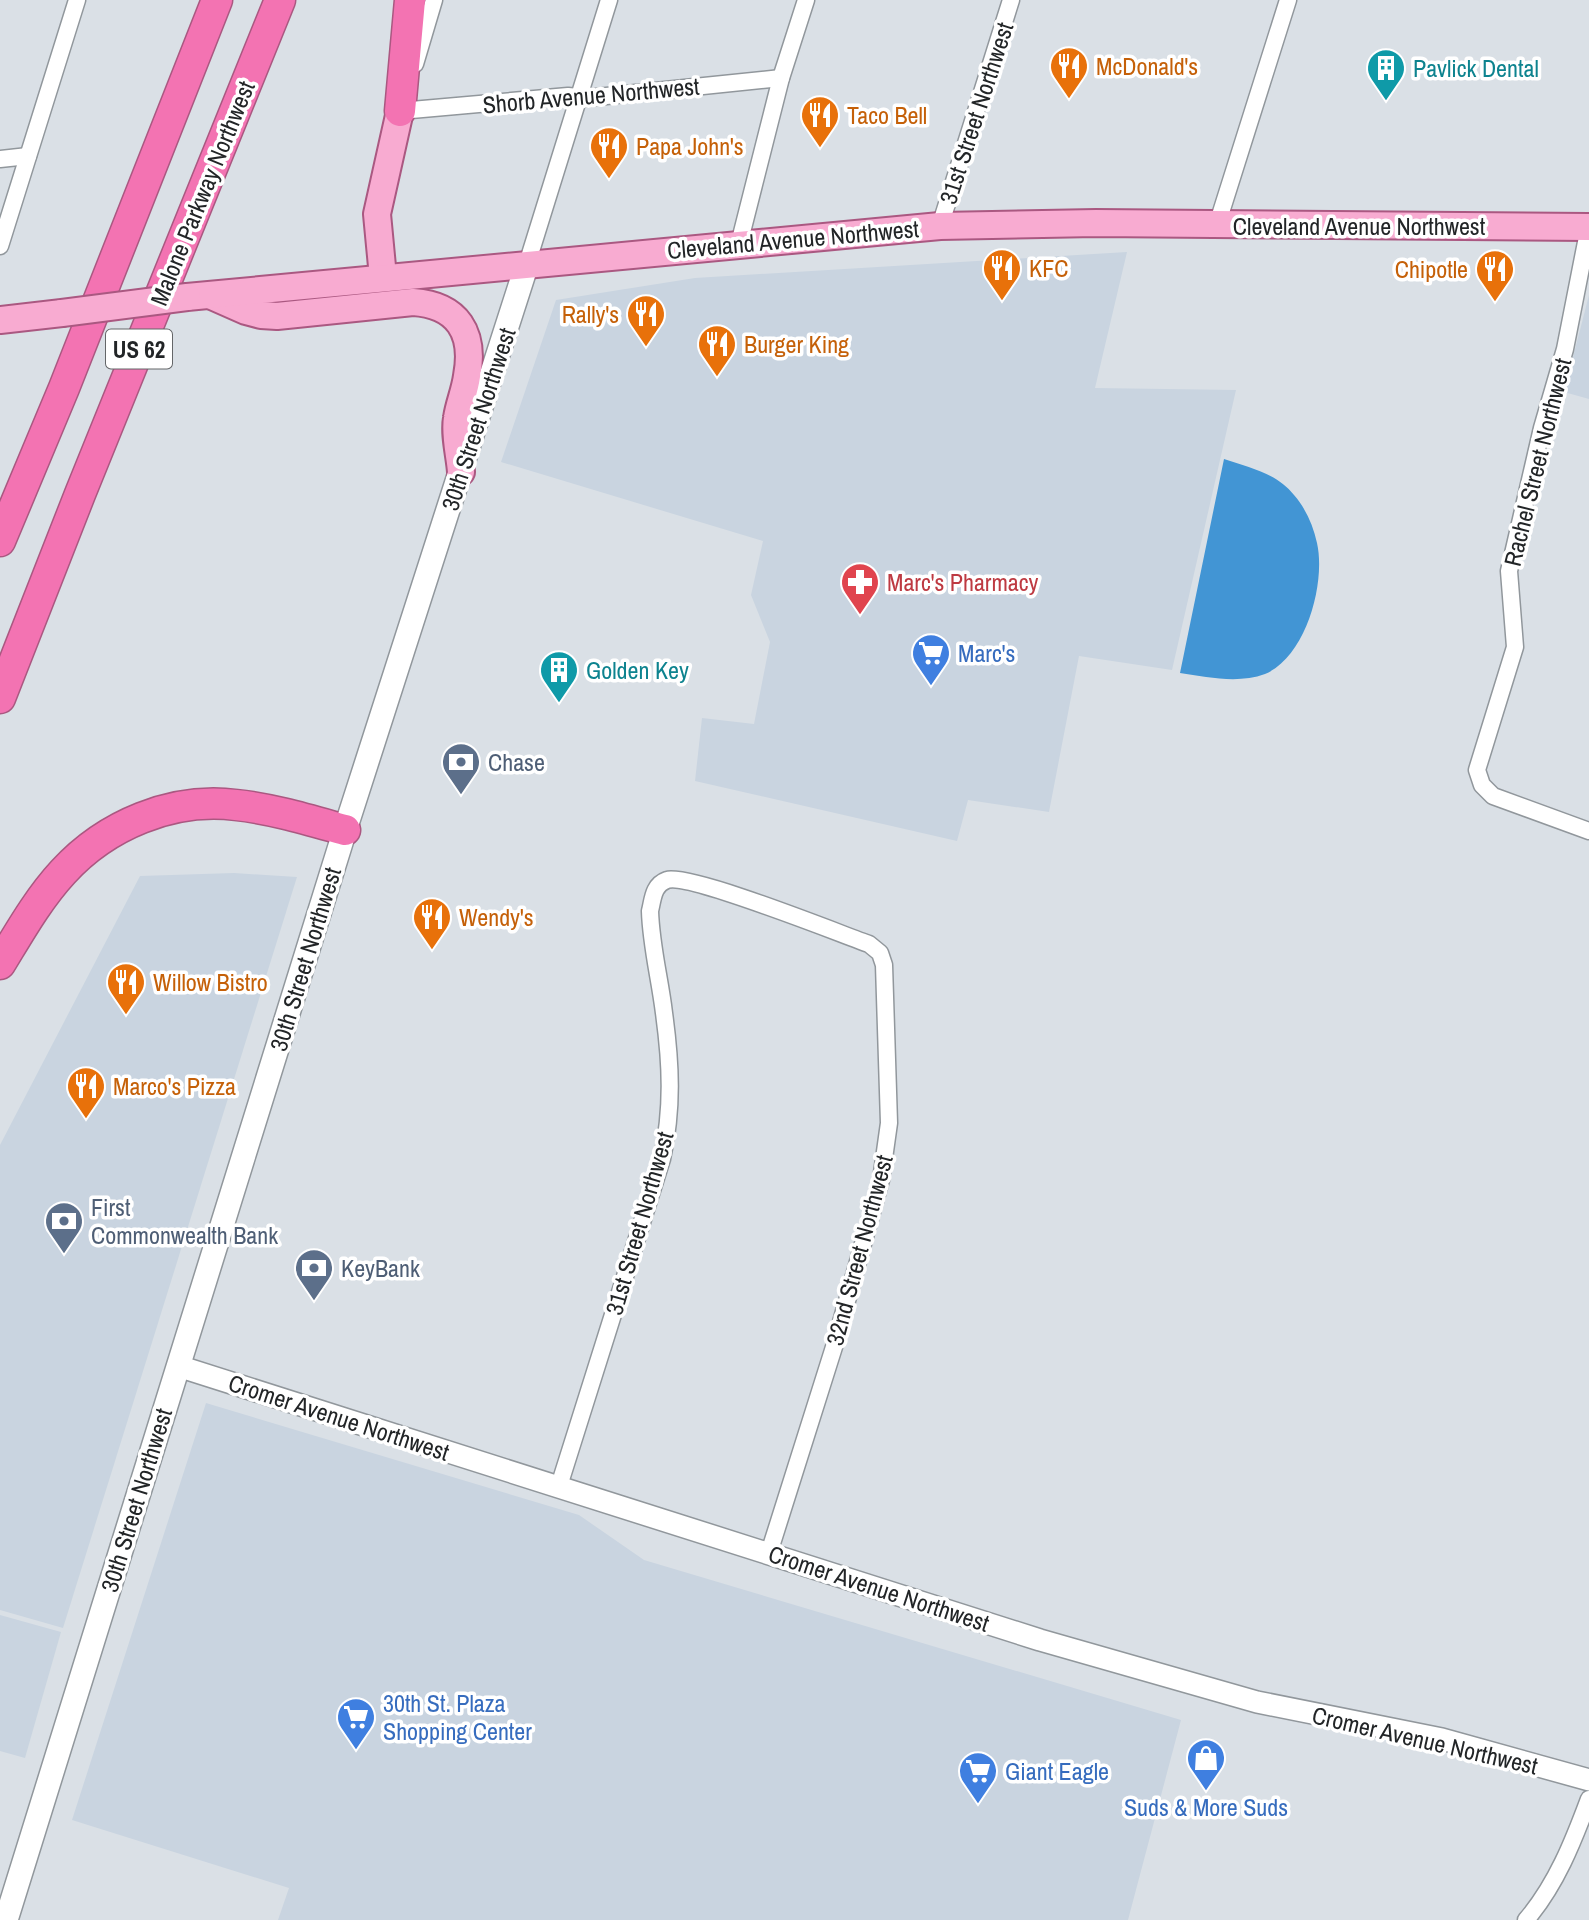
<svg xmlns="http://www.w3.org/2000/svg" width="1589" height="1920" font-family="'Archivo Narrow',sans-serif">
<rect width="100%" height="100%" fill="#dae0e6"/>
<g fill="#c9d4e0">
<path d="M1127 252 1095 388 1236 390 1172 670 1079 656 1049 812 968 800 957 841 695 781 702 718 754 724 770 642 751 595 763 541 501 462 556 300 695 278Z"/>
<path d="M1589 295V399L1564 392Z"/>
<path d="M234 873 297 877 63 1628 0 1610V1145L140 876Z"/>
<path d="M206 1403 579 1515 644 1560 1181 1720 1128 1920H278L289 1888 72 1820Z"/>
<path d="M0 1615 61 1632 25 1758 0 1751Z"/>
</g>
<path fill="#4295d4" d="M1224 459C1250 468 1277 473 1294 495 1306 509 1313 525 1317 543 1326 583 1306 657 1265 674 1238 684 1207 677 1180 673Z"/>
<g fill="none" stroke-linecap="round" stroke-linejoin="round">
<defs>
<g id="minor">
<path d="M415 64 434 0"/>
<path d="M402 105 400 111 568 96 587 98 781 78"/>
<path d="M0 159 28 156"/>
<path d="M1217 225 1288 0"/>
<path d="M940 226 1011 0"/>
<path d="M1589 227 1565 349 1542 428 1509 571 1515 647 1477 770 1482 785 1493 796 1589 831"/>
<path d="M739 244 781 78 806 0"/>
<path d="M0 246 77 0"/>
<path d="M527 264 609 0"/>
<path d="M559 1486 662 1159C673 1108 671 1064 664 1013 660 979 651 946 650 911 653 899 653 885 667 880 689 873 838 933 869 944L880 953 884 965 889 1123 881 1180 834 1347 769 1553"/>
<path d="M1526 1920C1556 1885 1573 1842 1589 1799"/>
</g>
<path id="tertiary" d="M178 1366 1040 1640 1257 1702 1442 1739 1589 1780"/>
<path id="secondary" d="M6 1920 345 830 527 264"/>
<g id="primary">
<path d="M383 277 377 214 400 111"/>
<path d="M212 296 246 311 261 315 277 316 413 302C458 305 475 333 467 376 465 391 459 404 457 418 454 435 460 456 461 472"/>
<path d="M187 297 940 226 1096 223 1589 227"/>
<path d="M0 320 62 313"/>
</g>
<g id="motorway">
<path d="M400 111 410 0"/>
<path d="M0 541 64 388 217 0"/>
<path d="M0 698 80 494 280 0"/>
<path d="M0 964C19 933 38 899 63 872 106 825 172 797 236 805 273 809 309 820 345 830"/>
</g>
</defs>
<use href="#minor" stroke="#91979c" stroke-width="19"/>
<use href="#tertiary" stroke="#91979c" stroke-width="24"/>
<use href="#secondary" stroke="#91979c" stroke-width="26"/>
<use href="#primary" stroke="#aa5881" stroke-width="30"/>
<use href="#motorway" stroke="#aa5881" stroke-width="33"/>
<use href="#minor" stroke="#fff" stroke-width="16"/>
<use href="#tertiary" stroke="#fff" stroke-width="21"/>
<use href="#secondary" stroke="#fff" stroke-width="23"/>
<use href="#primary" stroke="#f8abd1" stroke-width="26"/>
<use href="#motorway" stroke="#f373b2" stroke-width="30"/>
<defs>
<path id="primary-bridge" d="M62 313 187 297"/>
</defs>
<use href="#primary-bridge" stroke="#aa5881" stroke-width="30" stroke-linecap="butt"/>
<use href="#primary-bridge" stroke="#f8abd1" stroke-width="26"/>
</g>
<defs>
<symbol id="restaurant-pin" viewBox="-11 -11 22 30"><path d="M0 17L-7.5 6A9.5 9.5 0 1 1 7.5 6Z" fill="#e8710a" stroke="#fff"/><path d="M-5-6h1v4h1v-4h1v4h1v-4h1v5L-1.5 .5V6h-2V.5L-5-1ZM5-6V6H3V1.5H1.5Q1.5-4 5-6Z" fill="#fff"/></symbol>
<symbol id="building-pin" viewBox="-11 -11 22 30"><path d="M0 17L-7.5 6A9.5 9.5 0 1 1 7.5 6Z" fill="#0f9aa8" stroke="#fff"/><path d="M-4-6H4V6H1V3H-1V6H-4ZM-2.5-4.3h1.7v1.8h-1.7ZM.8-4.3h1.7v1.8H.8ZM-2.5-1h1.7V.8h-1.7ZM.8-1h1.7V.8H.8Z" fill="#fff"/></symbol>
<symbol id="pharmacy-pin" viewBox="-11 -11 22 30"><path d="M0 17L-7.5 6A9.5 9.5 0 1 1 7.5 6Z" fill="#e0444e" stroke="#fff"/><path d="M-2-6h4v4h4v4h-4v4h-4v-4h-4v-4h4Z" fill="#fff"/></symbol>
<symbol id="supermarket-pin" viewBox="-11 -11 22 30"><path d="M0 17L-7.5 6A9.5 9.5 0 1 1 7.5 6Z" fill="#3f7fe0" stroke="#fff"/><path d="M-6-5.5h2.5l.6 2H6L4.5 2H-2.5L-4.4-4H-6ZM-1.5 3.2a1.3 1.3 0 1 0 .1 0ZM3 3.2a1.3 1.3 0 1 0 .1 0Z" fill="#fff"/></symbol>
<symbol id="bank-pin" viewBox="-11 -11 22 30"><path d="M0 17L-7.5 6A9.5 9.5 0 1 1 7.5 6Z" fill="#5c6f8a" stroke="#fff"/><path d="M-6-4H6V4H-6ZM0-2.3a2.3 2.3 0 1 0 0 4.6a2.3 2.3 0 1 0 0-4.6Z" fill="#fff"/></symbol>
<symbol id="shop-pin" viewBox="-11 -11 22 30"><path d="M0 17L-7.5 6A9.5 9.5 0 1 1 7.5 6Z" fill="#3f7fe0" stroke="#fff"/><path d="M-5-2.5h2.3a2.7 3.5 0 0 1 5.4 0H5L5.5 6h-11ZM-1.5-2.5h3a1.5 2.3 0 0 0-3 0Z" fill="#fff"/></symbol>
</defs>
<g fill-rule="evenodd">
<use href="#restaurant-pin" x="1047" y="44" width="44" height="60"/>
<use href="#building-pin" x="1364" y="46" width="44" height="60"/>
<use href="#restaurant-pin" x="798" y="93" width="44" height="60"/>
<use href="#restaurant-pin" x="587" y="124" width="44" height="60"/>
<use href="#restaurant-pin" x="980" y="246" width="44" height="60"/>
<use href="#restaurant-pin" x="1473" y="247" width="44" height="60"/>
<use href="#restaurant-pin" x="624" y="292" width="44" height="60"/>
<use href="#restaurant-pin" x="695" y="322" width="44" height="60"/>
<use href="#pharmacy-pin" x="838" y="560" width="44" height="60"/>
<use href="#supermarket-pin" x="909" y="631" width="44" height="60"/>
<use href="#building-pin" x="537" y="648" width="44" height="60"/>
<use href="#bank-pin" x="439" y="740" width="44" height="60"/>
<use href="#restaurant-pin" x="410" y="895" width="44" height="60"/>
<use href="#restaurant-pin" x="104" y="960" width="44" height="60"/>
<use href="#restaurant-pin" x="64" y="1064" width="44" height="60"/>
<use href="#bank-pin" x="42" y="1199" width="44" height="60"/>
<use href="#bank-pin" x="292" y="1246" width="44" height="60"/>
<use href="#supermarket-pin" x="334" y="1695" width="44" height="60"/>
<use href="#shop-pin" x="1184" y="1736" width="44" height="60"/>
<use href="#supermarket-pin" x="956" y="1749" width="44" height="60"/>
</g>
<g text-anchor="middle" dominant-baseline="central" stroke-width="7" stroke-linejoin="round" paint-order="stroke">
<rect fill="#fff" stroke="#646668" stroke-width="2" x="106" y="329.5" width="66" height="39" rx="5"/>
<g font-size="23" font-weight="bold" fill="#222527">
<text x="139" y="349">US 62</text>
</g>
<g font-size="24" fill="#c56008" stroke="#fff" text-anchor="start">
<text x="1096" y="66">McDonald's</text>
<text x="847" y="115">Taco Bell</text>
<text x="636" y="146">Papa John's</text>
<text x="1029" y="268">KFC</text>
<text x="1468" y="269" text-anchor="end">Chipotle</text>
<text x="619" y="314" text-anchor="end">Rally's</text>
<text x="744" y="344">Burger King</text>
<text x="459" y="917">Wendy's</text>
<text x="153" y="982">Willow Bistro</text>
<text x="113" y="1086">Marco's Pizza</text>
</g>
<g font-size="24" fill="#0d838f" stroke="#fff" text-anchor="start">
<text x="1413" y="68">Pavlick Dental</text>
<text x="586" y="670">Golden Key</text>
</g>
<g font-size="24" fill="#222527" stroke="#fff">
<text transform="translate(591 95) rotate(-5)">Shorb Avenue Northwest</text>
<text transform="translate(976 113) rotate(-72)">31st Street Northwest</text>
<text transform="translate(202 193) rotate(-68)">Malone Parkway Northwest</text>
<text x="1359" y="226">Cleveland Avenue Northwest</text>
<text transform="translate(793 239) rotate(-5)">Cleveland Avenue Northwest</text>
<text transform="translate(478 419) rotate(-72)">30th Street Northwest</text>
<text transform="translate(1537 462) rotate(-76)">Rachel Street Northwest</text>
<text transform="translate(305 959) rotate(-73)">30th Street Northwest</text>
<text transform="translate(639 1223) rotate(-74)">31st Street Northwest</text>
<text transform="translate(859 1250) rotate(-75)">32nd Street Northwest</text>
<text transform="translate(339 1417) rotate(18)">Cromer Avenue Northwest</text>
<text transform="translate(136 1500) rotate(-73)">30th Street Northwest</text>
<text transform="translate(879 1588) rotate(18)">Cromer Avenue Northwest</text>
<text transform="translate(1425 1740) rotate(13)">Cromer Avenue Northwest</text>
</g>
<g font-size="24" fill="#be3a42" stroke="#fff" text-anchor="start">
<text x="887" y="582">Marc's Pharmacy</text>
</g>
<g font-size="24" fill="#366cbe" stroke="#fff" text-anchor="start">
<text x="958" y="653">Marc's</text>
<text x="383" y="1703">30th St. Plaza<tspan x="383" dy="28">Shopping Center</tspan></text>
<text x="1005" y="1771">Giant Eagle</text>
<text x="1206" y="1807" text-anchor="middle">Suds &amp; More Suds</text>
</g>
<g font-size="24" fill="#4e5e75" stroke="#fff" text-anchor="start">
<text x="488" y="762">Chase</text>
<text x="91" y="1207">First<tspan x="91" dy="28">Commonwealth Bank</tspan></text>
<text x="341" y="1268">KeyBank</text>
</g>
</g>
</svg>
